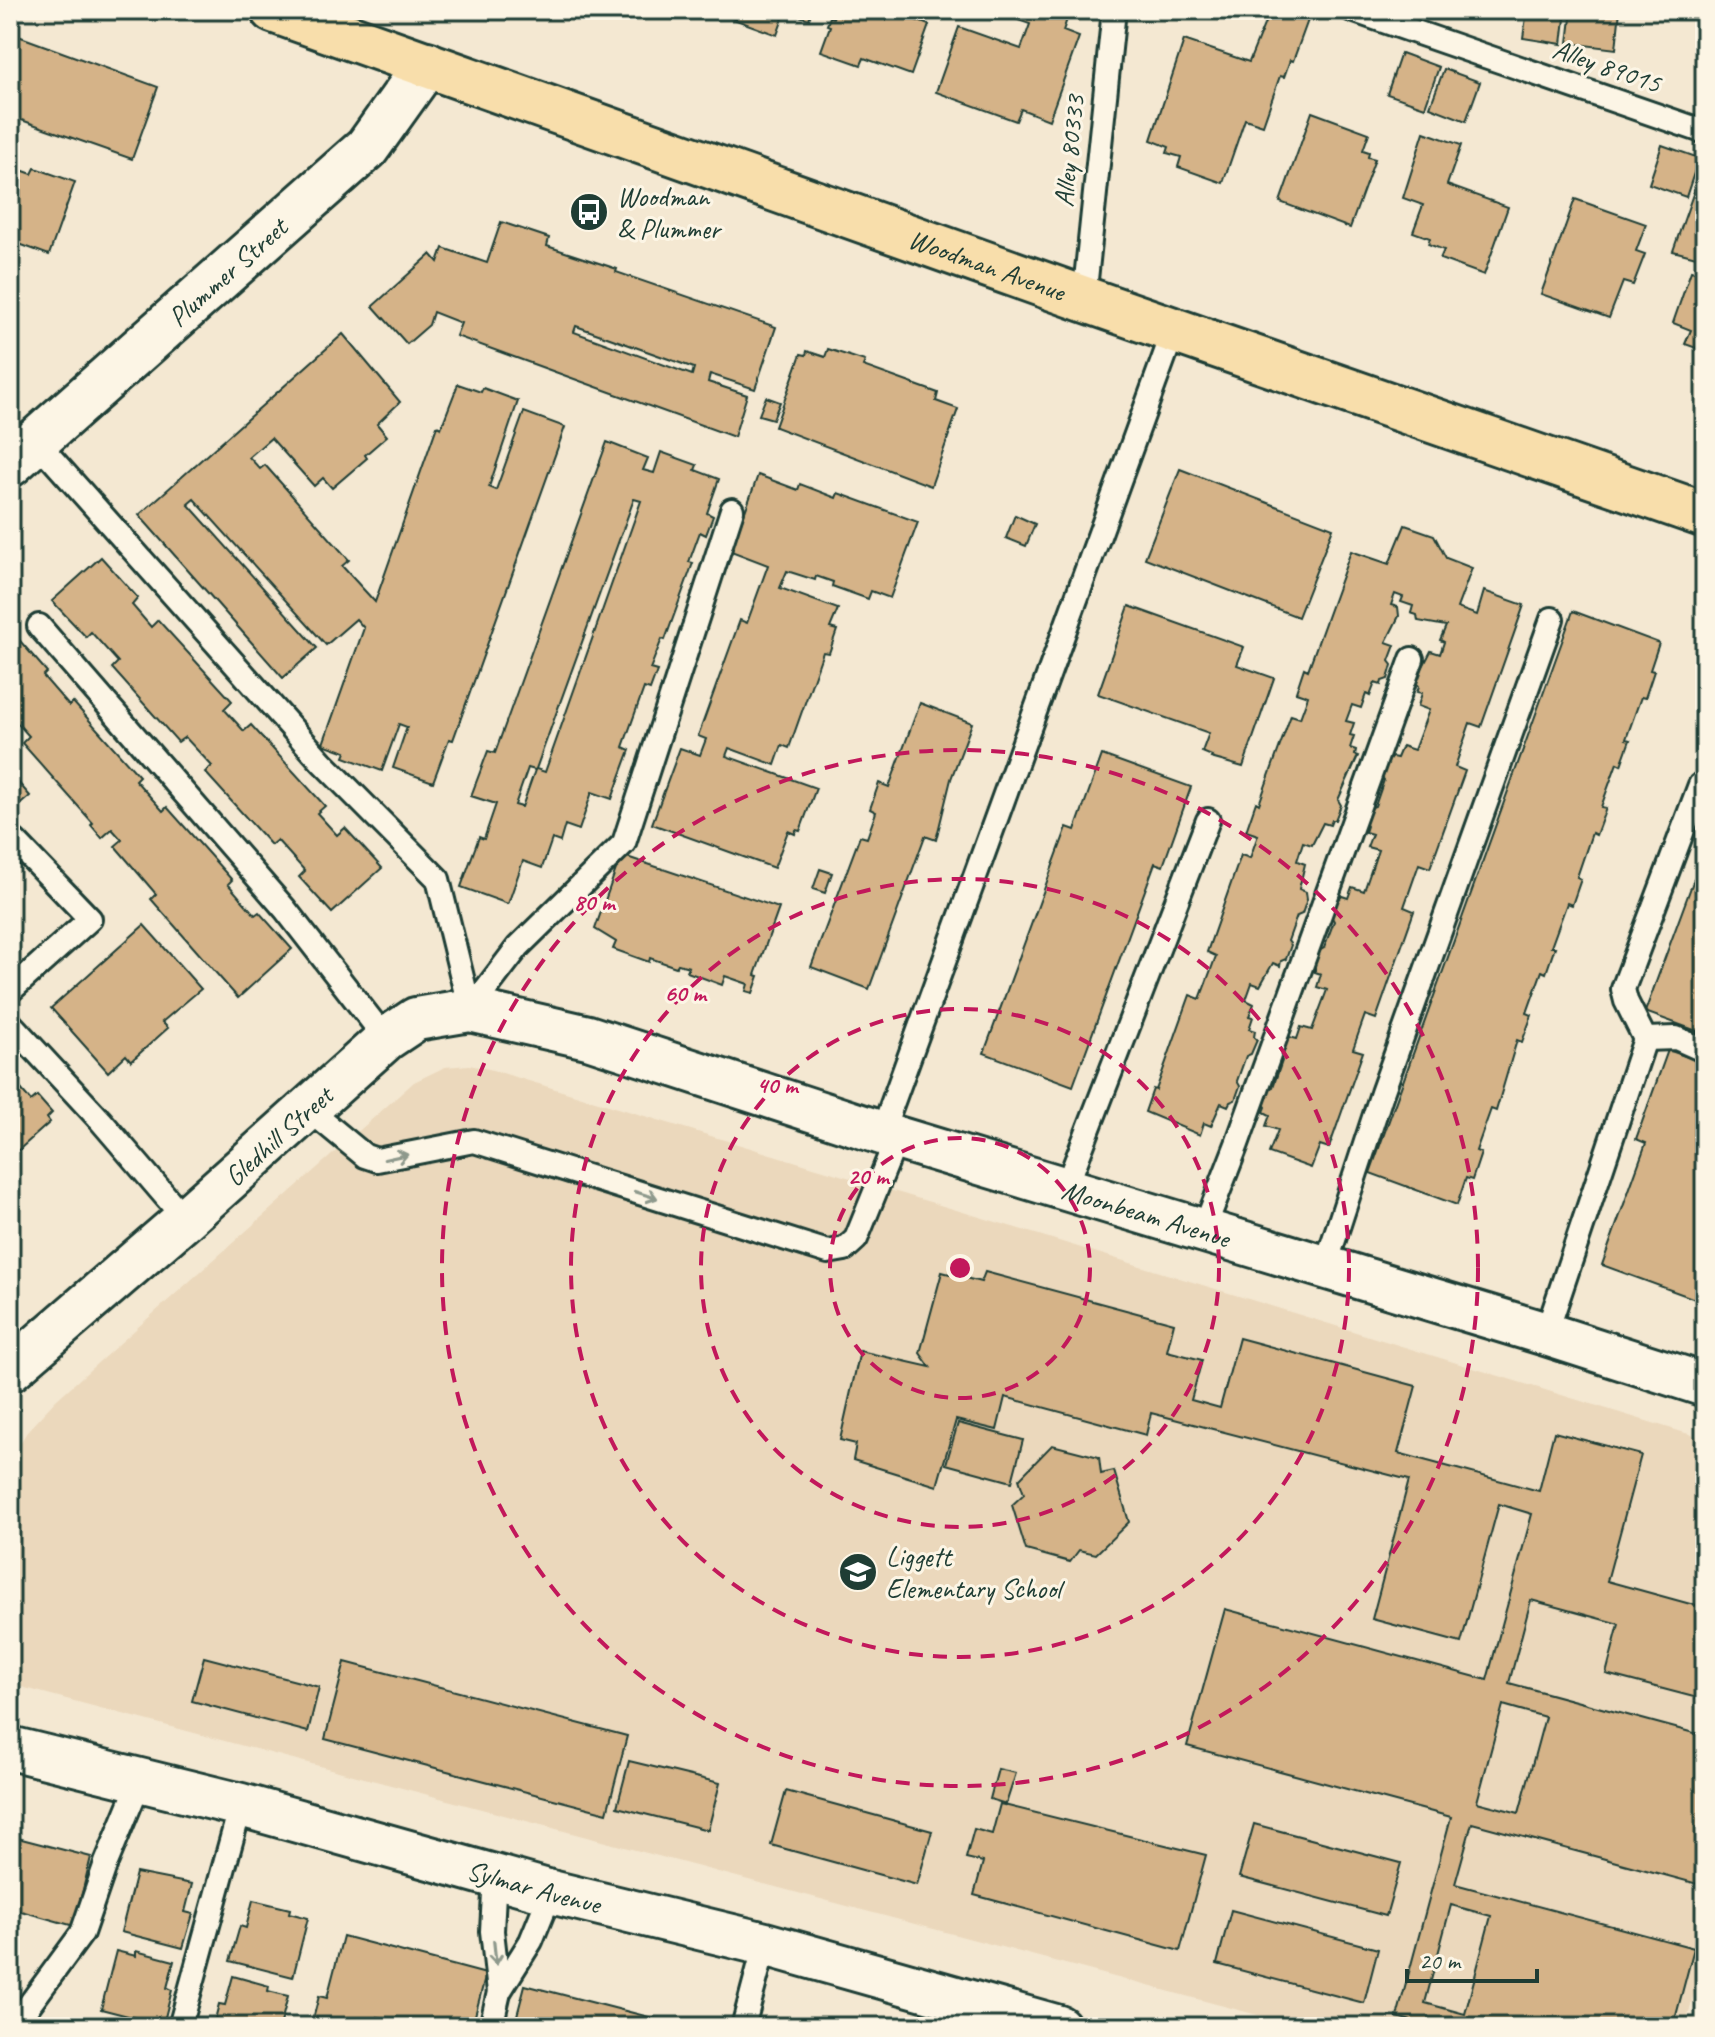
<svg xmlns="http://www.w3.org/2000/svg" width="1715" height="2037" font-family="Caveat,sans-serif">
<rect width="100%" height="100%" fill="#f4e8d2"/>
<filter id="ink" filterUnits="userSpaceOnUse"><feTurbulence type="fractalNoise" baseFrequency=".0125" numOctaves="2"/><feDisplacementMap in="SourceGraphic" scale="16" xChannelSelector="R" yChannelSelector="G"/><feConvolveMatrix kernelMatrix="1 2 1 2 8 2 1 2 1" color-interpolation-filters="sRGB"/></filter>
<g filter="url(#ink)">
<path fill="#ebd8bc" d="M469 1065 489 1069 1026 1231 1705 1439V1952L1685 2027H1303L10 1684V1459L29 1429 56 1400 414 1082 445 1067Z"/>
<g fill="#d5b388" stroke="#1f3d34" stroke-width="2" fill-rule="evenodd">
<path d="M709 10H786L777 35Z"/>
<path d="M794 10H812L809 19 793 14Z"/>
<path d="M833 10H895L894 12 929 25 911 75 864 58 861 65 821 51 830 26 827 25 830 17 833 18 835 11Z"/>
<path d="M1003 10H1070L1063 31 1079 37 1049 120 1021 109 1016 121 936 92 959 27 1021 49 1030 24 1001 14Z"/>
<path d="M1270 10 1308 20 1293 61 1290 60 1284 77 1280 76 1263 125 1245 119 1223 183 1178 167 1181 157 1167 153 1169 147 1151 140 1184 40 1249 62Z"/>
<path d="M1527 10H1566L1562 44 1523 38Z"/>
<path d="M1572 10H1620L1616 49 1568 43Z"/>
<path d="M10 33 158 87 132 159 10 116Z"/>
<path d="M1401 53 1439 67 1425 107 1387 94Z"/>
<path d="M1444 69 1480 82 1466 121 1430 107Z"/>
<path d="M1312 112 1369 133 1363 150 1369 152 1368 157 1375 159 1350 228 1280 202Z"/>
<path d="M1424 132 1461 145 1447 185 1508 207 1484 275 1440 259 1444 250 1428 244 1430 238 1413 232 1423 205 1403 198Z"/>
<path d="M1662 145 1699 158 1686 197 1649 184Z"/>
<path d="M1705 160V210L1700 224 1705 225 1704 259 1673 251Z"/>
<path d="M10 166 32 174 35 168 75 182 49 255 11 241 10 243Z"/>
<path d="M1575 199 1646 224 1636 251 1645 254 1633 285 1623 282 1609 318 1541 294Z"/>
<path d="M501 222 549 238 547 246 617 269 616 272 776 327 755 389 710 374 708 382 747 395 734 437 456 336 461 323 433 312 429 325 407 344 373 306 431 254 438 262 443 248 487 263ZM576 326 694 368 692 375 574 332Z"/>
<path d="M1700 269 1705 270V351L1685 344 1691 330 1673 323 1691 271 1698 273Z"/>
<path d="M343 334 400 402 377 424 387 436 365 455 367 458 332 488 323 478 314 486 271 438 249 457 260 469 265 465 349 560 342 566 375 602 437 426 441 428 458 384 481 392 483 388 518 401 489 487 496 490 524 412 565 427 453 740 449 739 433 782 393 768 407 727 399 724 382 771 344 757 346 752 323 744 364 628 356 619 326 645 194 499 188 504 317 648 283 678 139 515Z"/>
<path d="M828 349 865 361 863 366 938 393 936 401 958 409 931 486 775 427 801 354 806 355 807 351 825 357Z"/>
<path d="M766 397 780 402 773 419 759 415Z"/>
<path d="M607 442 648 458 643 470 654 473 661 452 697 465 695 470 719 479 707 513 713 516 706 535 700 532 689 562 693 563 665 640 662 639 650 669 657 671 650 690 644 688 623 747 630 750 612 799 592 792 579 830 565 825 560 842 552 839 542 868 523 861 508 904 461 887 479 837 484 839 496 804 471 796 488 751 495 753ZM634 499 641 501 545 772 536 769ZM528 768 535 770 522 807 515 805Z"/>
<path d="M1180 469 1333 528 1298 617 1145 558Z"/>
<path d="M758 475 798 490 800 484 836 498 838 493 918 522 890 598 871 591 868 599 832 586 833 582 816 576 815 580 787 571 780 588 838 609 830 628 837 630 829 653 823 652 789 748 782 745 775 765 729 748 726 756 816 788 800 831 796 830 795 834 788 831 774 868 652 824 680 748 700 755 706 739 698 736 740 620 747 623 768 565 731 551Z"/>
<path d="M1015 515 1035 524 1026 546 1006 538Z"/>
<path d="M1405 525 1434 535 1446 558 1472 568 1457 608 1477 615 1484 591 1524 605 1481 727 1470 723 1455 767 1465 771 1430 868 1419 864 1404 907 1414 911 1376 1019 1365 1015 1353 1049 1363 1052 1329 1148 1320 1145 1311 1168 1269 1153 1278 1130 1266 1126 1270 1115 1264 1112 1266 1107 1263 1103 1268 1089 1273 1087 1282 1061 1279 1057 1284 1043 1290 1037 1297 1039 1301 1027 1312 1030 1327 990 1317 987 1321 974 1315 972V961L1319 951 1324 948 1334 921 1331 916 1335 904 1342 896 1348 898 1352 887 1364 891 1378 850 1367 847 1372 834 1365 832 1367 826 1364 822 1369 808 1375 806 1384 780 1381 776 1385 764 1392 757 1397 758 1402 746 1414 750 1429 710 1418 706 1422 693 1417 692 1419 686 1415 682 1431 651 1440 654 1444 642 1440 640 1446 626 1418 621 1417 615 1411 613 1413 606 1401 602 1403 597 1395 594 1391 605 1398 607 1399 616 1386 642 1395 645 1389 661 1392 665 1388 679 1382 681 1381 685 1375 683 1370 696 1366 694 1361 708 1352 705 1346 721 1354 723 1350 735 1354 736 1350 748 1356 750 1355 755 1358 756 1338 800 1341 805 1335 820H1332L1330 825 1323 823 1312 845 1303 842 1297 861 1305 864 1299 889 1306 892 1307 899 1302 914 1297 916 1288 941 1291 945 1286 959 1281 961 1280 966 1273 963 1260 986 1252 983 1246 1000 1254 1004 1249 1016 1253 1017 1249 1029 1255 1031 1254 1037 1257 1040 1251 1054 1246 1056 1237 1081 1240 1086 1235 1100 1230 1102 1228 1106 1221 1103 1211 1126 1204 1123 1200 1135 1145 1112 1153 1089 1156 1090 1190 995 1200 999 1216 956 1207 952 1241 855 1250 858 1258 835 1246 831 1256 802 1259 804 1291 715 1300 718 1308 696 1296 692 1304 668 1308 670 1351 551 1389 564Z"/>
<path d="M101 557 138 598 132 605 151 627 158 620 232 701 224 709 244 731 251 725 325 806 317 813 337 835 345 828 382 868 332 913 299 877 305 871 277 840 271 845 205 772 212 766 185 737 178 742 112 668 118 662 91 632 86 637 52 601Z"/>
<path d="M1129 606 1244 647 1237 665 1274 678 1243 767 1211 758 1212 756 1202 752 1209 733 1098 694Z"/>
<path d="M1573 611 1659 643 1650 670 1654 671 1645 698 1641 697 1626 739 1630 740 1621 765 1617 763 1601 807 1606 808 1596 835 1592 833 1577 877 1581 879 1572 905 1567 903 1551 947H1555L1546 973 1542 971 1527 1013 1532 1015 1522 1042 1517 1040 1496 1111 1491 1109 1476 1151 1481 1153 1472 1180 1466 1178 1457 1205 1370 1173Z"/>
<path d="M14 634 47 672 43 676 69 706 73 702 139 776 135 780 163 811 167 807 232 880 228 884 255 915 259 912 292 949 238 998 151 899 156 894 115 846 122 840 112 829 102 838 91 825 93 823 22 743 29 736 10 715V638Z"/>
<path d="M920 703 972 723 951 779 936 840 925 836 869 989 811 967 860 836 867 838 876 812 870 809 879 783 889 787Z"/>
<path d="M1102 755 1191 787 1163 866 1155 863 1073 1086 984 1053 1067 827 1075 830Z"/>
<path d="M10 773 30 796 10 813Z"/>
<path d="M1705 849V1034L1645 1012Z"/>
<path d="M621 855 779 908 755 975 759 976 753 993 746 991 748 984 725 976 722 985 687 972 689 967 678 964 676 967 650 958 649 962 613 949 616 942 595 929Z"/>
<path d="M820 869 832 873 825 893 813 889Z"/>
<path d="M144 925 201 989 162 1022 168 1028 131 1061 126 1055 108 1072 51 1008Z"/>
<path d="M1668 1050 1705 1063V1271L1695 1299 1602 1265 1646 1143 1636 1139Z"/>
<path d="M10 1076 31 1101 37 1096 52 1113 47 1118 50 1122 13 1155 18 1161 10 1168Z"/>
<path d="M942 1272 981 1282 985 1272 1174 1323 1167 1351 1202 1360 1191 1400 1220 1408 1239 1338 1416 1386 1398 1453 1539 1491 1554 1432 1641 1455 1607 1581 1705 1608V1700L1606 1674 1619 1624 1531 1600 1509 1683 1705 1736V1886L1472 1823 1455 1884 1694 1948 1673 2027H1434L1397 2017 1451 1817 1187 1746 1225 1609 1487 1680 1532 1514 1499 1504 1461 1643 1372 1619 1409 1480 1151 1413 1146 1435 1005 1397 997 1430 956 1420 937 1486 853 1460 856 1444 840 1440 860 1351 930 1367 920 1353ZM1503 1705 1545 1717 1519 1813 1477 1802ZM1451 1905 1491 1916 1465 2014 1425 2003Z"/>
<path d="M958 1423 1023 1440 1012 1482 946 1464Z"/>
<path d="M1052 1445 1099 1457 1101 1474 1114 1471 1129 1522 1096 1554 1079 1550 1070 1562 1026 1550 1012 1505 1024 1494 1019 1479Z"/>
<path d="M204 1657 319 1687 308 1732 192 1701Z"/>
<path d="M345 1662 627 1736 607 1813 325 1739Z"/>
<path d="M629 1761 720 1783 708 1830 617 1807Z"/>
<path d="M998 1769 1016 1773 1006 1804 990 1799Z"/>
<path d="M786 1791 932 1831 917 1885 771 1845Z"/>
<path d="M1000 1804 1206 1855 1180 1951 974 1895 983 1862 966 1858 974 1829 992 1834Z"/>
<path d="M1254 1824 1401 1863 1386 1916 1239 1877Z"/>
<path d="M10 1836 91 1857 74 1926 10 1908Z"/>
<path d="M136 1873 192 1884 185 1912 193 1914 183 1948 121 1932Z"/>
<path d="M253 1900 290 1909 289 1913 308 1918 293 1977 230 1961 240 1926 246 1928Z"/>
<path d="M1231 1910 1378 1949 1364 2003 1217 1964Z"/>
<path d="M343 1936 486 1974 472 2027H416L404 2024 403 2027H392L387 2026 389 2020 377 2017 375 2027H311L319 1996 327 1998Z"/>
<path d="M116 1951 136 1956V1951L174 1961 167 1988 172 1990 163 2025 101 2009Z"/>
<path d="M233 1976 269 1986 268 1991 288 1996 280 2027H213L219 2004 225 2005Z"/>
<path d="M525 1985 668 2022 666 2027H514Z"/>
</g>
<g fill="none" stroke-linecap="round" stroke-linejoin="round">
<defs>
<g id="service">
<path d="M1352 10 1705 132"/>
<path d="M1084 299 1114 10"/>
<path d="M36 441 322 762 438 879 470 1010"/>
<path d="M39 626 285 909 386 1039"/>
<path d="M10 846 15 841 90 919 10 991"/>
<path d="M470 1010 518 947 624 843 732 510"/>
<path d="M10 1023 101 1121 185 1219"/>
<path d="M1645 1039 1676 1038 1705 1051"/>
<path d="M308 1109 365 1156 377 1160 474 1141 828 1252 845 1249 856 1239 897 1138"/>
<path d="M882 1132 1174 330"/>
<path d="M1065 1190 1208 820"/>
<path d="M1204 1229 1237 1144 1412 659"/>
<path d="M1325 1267 1382 1093 1552 619"/>
<path d="M1546 1334 1645 1039 1626 1001 1623 989 1700 785 1705 782"/>
<path d="M495 1875 492 1931 499 1992 531 1941 551 1892"/>
<path d="M13 2027 82 1933 106 1863 140 1781"/>
<path d="M180 2027 241 1805"/>
<path d="M491 2027 499 1992"/>
<path d="M743 2027 765 1944"/>
</g>
<g id="minor">
<path id="s1" d="M10 1370 185 1219 386 1039 416 1019 470 1010 588 1037 897 1138 1546 1334 1705 1385"/>
<path id="s2" d="M10 1748 241 1805 551 1892 765 1944 1059 2027"/>
</g>
<g id="secondary">
<path id="s3" d="M10 464 367 148 427 64"/>
</g>
<g id="primary">
<path id="s4" d="M273 10 1084 299 1705 515"/>
</g>
</defs>
<use href="#service" stroke="#1f3d34" stroke-width="28"/>
<use href="#minor" stroke="#1f3d34" stroke-width="48"/>
<use href="#secondary" stroke="#1f3d34" stroke-width="50"/>
<use href="#primary" stroke="#1f3d34" stroke-width="50"/>
<use href="#service" stroke="#fcf5e5" stroke-width="22"/>
<use href="#minor" stroke="#fcf5e5" stroke-width="42"/>
<use href="#secondary" stroke="#fcf5e5" stroke-width="44"/>
<use href="#primary" stroke="#f8deab" stroke-width="44"/>
</g>
<defs><path id="oneway-shaft" d="M-6 0H5M1.5-3L5.5 0L1.5 3" fill="none" stroke-width="1.6" stroke-linecap="round" stroke-linejoin="round" transform="scale(2)"/></defs>
<g stroke="#8e998c">
<use href="#oneway-shaft" transform="translate(396 1157) rotate(-12)"/>
<use href="#oneway-shaft" transform="translate(646 1195) rotate(17)"/>
<use href="#oneway-shaft" transform="translate(495 1953) rotate(84)"/>
</g>
</g>
<g fill="none" stroke="#c2185b" stroke-width="4" stroke-dasharray="14 10">
<circle cx="960" cy="1268" r="130"/>
<circle cx="960" cy="1268" r="259"/>
<circle cx="960" cy="1268" r="389"/>
<circle cx="960" cy="1268" r="518"/>
</g>
<defs>
<symbol id="bus-disc" viewBox="-11 -11 22 22"><circle r="9.5" fill="#1f3d34" stroke="#fcf5e5"/><path d="M-5-6H5V4H4V6H2V4H-2V6H-4V4H-5ZM-3.5-4V0h7V-4ZM-3.5 1.2v1.5H-2V1.2ZM2 1.2v1.5H3.5V1.2Z" fill="#fff"/></symbol>
<symbol id="school-disc" viewBox="-11 -11 22 22"><circle r="9.5" fill="#1f3d34" stroke="#fcf5e5"/><path d="M0-5L7-2L0 1L-7-2ZM-4 1L0 2.5L4 1V4Q0 6-4 4Z" fill="#fff"/></symbol>
</defs>
<g fill-rule="evenodd">
<use href="#bus-disc" x="567" y="190" width="44" height="44"/>
<use href="#school-disc" x="836" y="1550" width="44" height="44"/>
</g>
<g text-anchor="middle" dominant-baseline="central" stroke-width="6" stroke-linejoin="round" paint-order="stroke">
<g font-size="28" fill="#1f3d34" stroke="#fcf5e5">
<text transform="translate(1607 66) rotate(19)">Alley 89015</text>
<text transform="translate(1069 151) rotate(-84)">Alley 80333</text>
<text stroke="none"><textPath href="#s4" startOffset="758">Woodman Avenue</textPath></text>
<text stroke="none"><textPath href="#s3" startOffset="290">Plummer Street</textPath></text>
<text stroke="none"><textPath href="#s1" startOffset="356">Gledhill Street</textPath></text>
<text stroke="none"><textPath href="#s1" startOffset="1298">Moonbeam Avenue</textPath></text>
<text stroke="none"><textPath href="#s2" startOffset="542">Sylmar Avenue</textPath></text>
</g>
<g font-size="28" fill="#1f3d34" stroke="#fcf5e5" text-anchor="start">
<text x="617" y="196">Woodman<tspan x="617" dy="32">&amp; Plummer</tspan></text>
<text x="886" y="1556">Liggett<tspan x="886" dy="32">Elementary School</tspan></text>
</g>
</g>
<circle cx="960" cy="1268" r="12" fill="#c2185b" stroke="#fcf5e5" stroke-width="4"/>
<g font-size="24" text-anchor="middle" font-weight="bold" fill="#c2185b" stroke="#fcf5e5" stroke-width="6" stroke-linejoin="round" paint-order="stroke">
<text x="594" y="910">80 m</text>
<text x="685" y="1001">60 m</text>
<text x="777" y="1093">40 m</text>
<text x="868" y="1184">20 m</text>
</g>
<rect width="1715" height="2037" fill="none" stroke="#fcf5e5" stroke-width="40"/>
<rect x="20" y="20" width="1675" height="1997" fill="none" stroke="#1f3d34" stroke-width="3" filter="url(#ink)"/>
<path d="M1407 1969v12h130v-12" fill="none" stroke="#1f3d34" stroke-width="4"/>
<text x="1419" y="1969" font-size="24" fill="#1f3d34" stroke="#fcf5e5" stroke-width="6" paint-order="stroke">20 m</text>
</svg>
